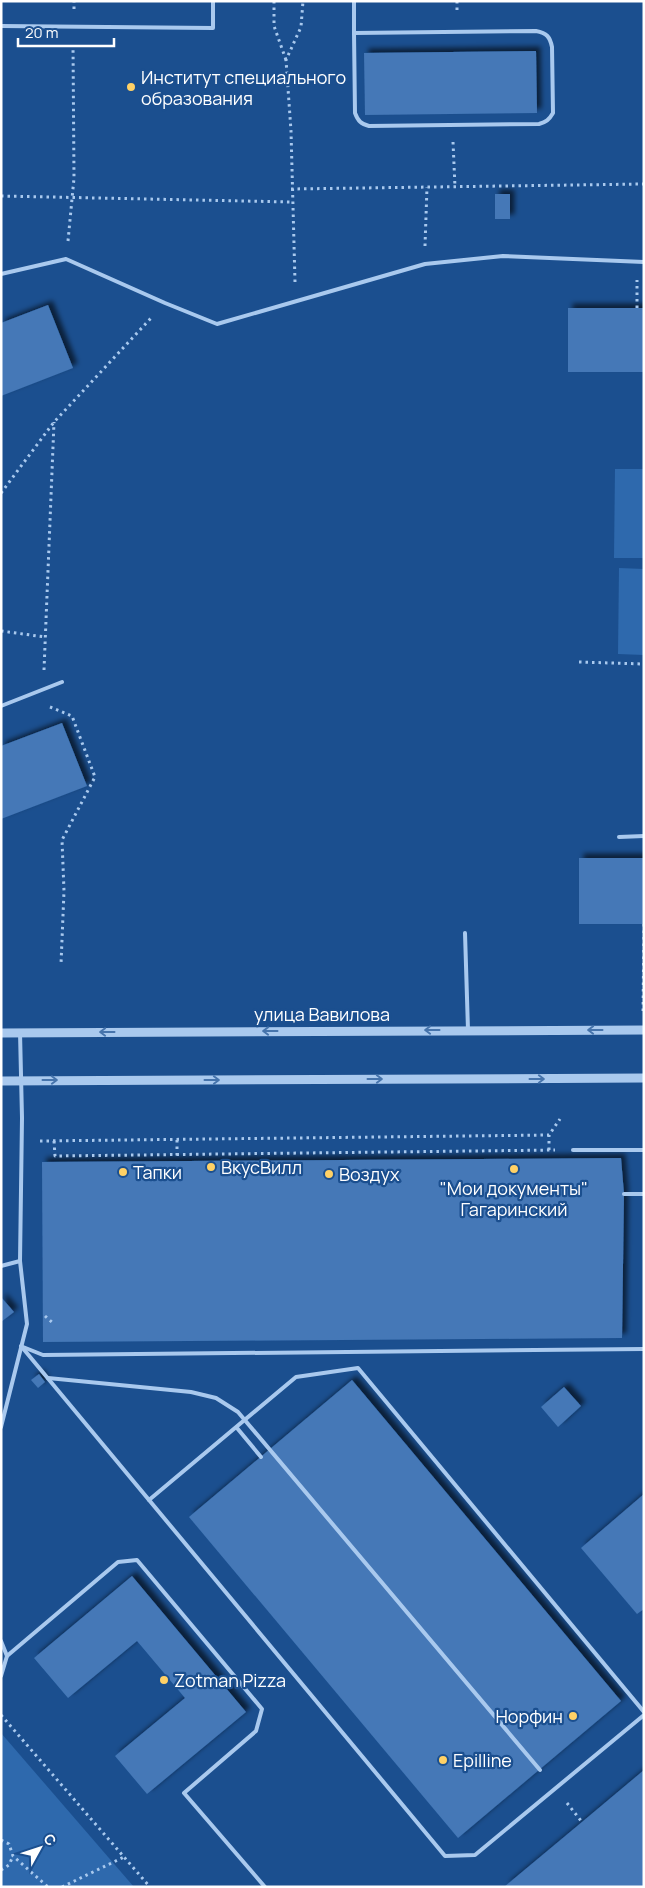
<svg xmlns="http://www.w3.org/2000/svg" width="645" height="1888" font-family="Manrope,sans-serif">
<defs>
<filter id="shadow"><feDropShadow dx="4.5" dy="-4.5" stdDeviation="2.5" flood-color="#0009"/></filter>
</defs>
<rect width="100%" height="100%" fill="#1b4f8f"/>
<g fill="#2e69ad">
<path d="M615 469H644V558H614Z"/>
<path d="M619 568 644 569V655L618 654Z"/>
<path d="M1 1733 134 1887H1Z"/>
</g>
<g fill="#4478b7" filter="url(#shadow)">
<path d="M536 51 537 113 365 115 364 53Z"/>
<rect x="495" y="194" width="15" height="25"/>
<path d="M48 305 73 368 1 396V323Z"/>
<rect x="568" y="308" width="76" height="64"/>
<path d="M62 723 87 786 1 819V746Z"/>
<rect x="579" y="858" width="65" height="66"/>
<path d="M621 1158 624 1194 622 1338 43 1342 42 1162Z"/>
<path d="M1 1297 14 1312 1 1322Z"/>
<path d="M39 1374 45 1382 38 1388 31 1380Z"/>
<path d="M352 1380 621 1701 458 1838 189 1517Z"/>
<path d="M564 1387 581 1406 558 1427 541 1407Z"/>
<path d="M644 1494V1609L637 1614 581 1548Z"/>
<path d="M132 1576 246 1712 147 1794 115 1756 185 1698 137 1641 68 1698 34 1658Z"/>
<path d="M644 1770V1887H504L582 1822Z"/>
</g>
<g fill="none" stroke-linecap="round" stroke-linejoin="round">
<g stroke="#a9c9ee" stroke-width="3" stroke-dasharray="2.5 4" stroke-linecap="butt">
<path d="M274 1V26L286 60"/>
<path d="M457 1V14"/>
<path d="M74 9V1"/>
<path d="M453 142 455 187"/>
<path d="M291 189 644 184"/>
<path d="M1 196 292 202"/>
<path d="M68 241 74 178 73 45"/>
<path d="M425 246 427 187"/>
<path d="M295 282 291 131 286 60 301 27 303 1"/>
<path d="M637 308V280"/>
<path d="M1 493 54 422 152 317"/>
<path d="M1 631 45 637"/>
<path d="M579 662 644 664"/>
<path d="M44 670 54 422"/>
<path d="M50 707 72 716 95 777 62 840 64 891 61 964"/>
<path d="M643 1011 644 924"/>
<path d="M177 1140V1156"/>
<path d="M40 1141 549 1135 560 1119"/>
<path d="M54 1141 55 1156 555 1150"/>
<path d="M549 1150V1135"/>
<path d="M45 1316 54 1324"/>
<path d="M1 1715 150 1887"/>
<path d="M567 1803 582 1822"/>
<path d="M1 1840 9 1844 13 1856 48 1887"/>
<path d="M1 1870 9 1865 13 1856"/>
<path d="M62 1887 124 1857"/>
</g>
<g stroke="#a9c9ee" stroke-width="4">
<path d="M354 1V33"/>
<path d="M1 26 213 28V1"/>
<path d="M536 31C547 33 550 37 552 47L553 113C549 120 546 122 539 124L369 126C361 124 358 121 355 113L354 33Z"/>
<path d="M1 274 66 259 165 303 217 324 425 264 503 256 644 262"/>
<path d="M1 706 62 682"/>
<path d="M619 837 644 836"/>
<path d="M465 933 468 1030"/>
<path d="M573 1150H644"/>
<path d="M624 1194H644"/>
<path d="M1 1266 20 1261"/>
<path d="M21 1346 445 1856 475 1855 644 1715"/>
<path d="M23 1347 43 1355 644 1349"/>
<path d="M48 1378 191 1392 216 1398 238 1412 540 1770"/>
<path d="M1 1427 27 1324 20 1261 22 1118 20 1032"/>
<path d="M237 1428 261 1457"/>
<path d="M149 1500 296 1377 358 1368 644 1712"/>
<path d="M1 1641 7 1656 1 1676"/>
<path d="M7 1656 118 1562 137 1560 262 1709 256 1731 184 1793 265 1887"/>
</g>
<g stroke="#a9c9ee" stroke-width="9">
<path d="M1 1033 644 1030"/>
<path d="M1 1081 644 1078"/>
</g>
</g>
<defs><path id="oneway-shaft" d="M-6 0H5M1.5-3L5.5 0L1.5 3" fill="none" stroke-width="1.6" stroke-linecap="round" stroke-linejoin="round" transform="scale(1.25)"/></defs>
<g stroke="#4674ac">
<use href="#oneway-shaft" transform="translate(432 1030) rotate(180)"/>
<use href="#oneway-shaft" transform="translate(595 1030) rotate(-180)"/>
<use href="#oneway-shaft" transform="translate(270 1031) rotate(180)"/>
<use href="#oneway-shaft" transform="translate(107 1032) rotate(180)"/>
<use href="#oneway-shaft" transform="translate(375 1079)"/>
<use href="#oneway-shaft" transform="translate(537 1079)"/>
<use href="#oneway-shaft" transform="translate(50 1080)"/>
<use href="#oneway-shaft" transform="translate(212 1080)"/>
</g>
<g fill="#ffd166" stroke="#1b4f8f" stroke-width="2">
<circle cx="131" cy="87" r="5"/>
<circle cx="211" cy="1167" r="5"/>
<circle cx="514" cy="1169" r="5"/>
<circle cx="123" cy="1172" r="5"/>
<circle cx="329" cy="1174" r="5"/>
<circle cx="164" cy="1680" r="5"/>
<circle cx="573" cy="1716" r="5"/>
<circle cx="443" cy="1760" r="5"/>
</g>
<g text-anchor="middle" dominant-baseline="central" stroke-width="4.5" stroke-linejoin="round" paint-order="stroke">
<g font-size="18" fill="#fff" stroke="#1b4f8f" text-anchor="start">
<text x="141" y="77">Институт специального<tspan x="141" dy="21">образования</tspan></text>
<text x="221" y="1167">ВкусВилл</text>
<text x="133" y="1172">Тапки</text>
<text x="339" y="1174">Воздух</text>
<text x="514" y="1188" text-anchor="middle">"Мои документы"<tspan x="514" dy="21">Гагаринский</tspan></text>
<text x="174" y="1680">Zotman Pizza</text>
<text x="563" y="1716" text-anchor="end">Норфин</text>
<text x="453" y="1760">Epilline</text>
</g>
<g font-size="18" fill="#fff" stroke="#1b4f8f">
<text x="322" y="1014">улица Вавилова</text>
</g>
</g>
<rect width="645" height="1888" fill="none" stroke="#ffffff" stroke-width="5"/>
<g transform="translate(40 1848) rotate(50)" stroke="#1b4f8f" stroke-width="4" paint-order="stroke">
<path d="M0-4L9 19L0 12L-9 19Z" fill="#ffffff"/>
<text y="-8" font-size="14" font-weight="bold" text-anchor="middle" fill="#ffffff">С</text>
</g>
<path d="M18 38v8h96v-8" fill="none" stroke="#ffffff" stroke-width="2.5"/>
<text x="25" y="38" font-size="15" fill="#ffffff" stroke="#1b4f8f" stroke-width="4" paint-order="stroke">20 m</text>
</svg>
